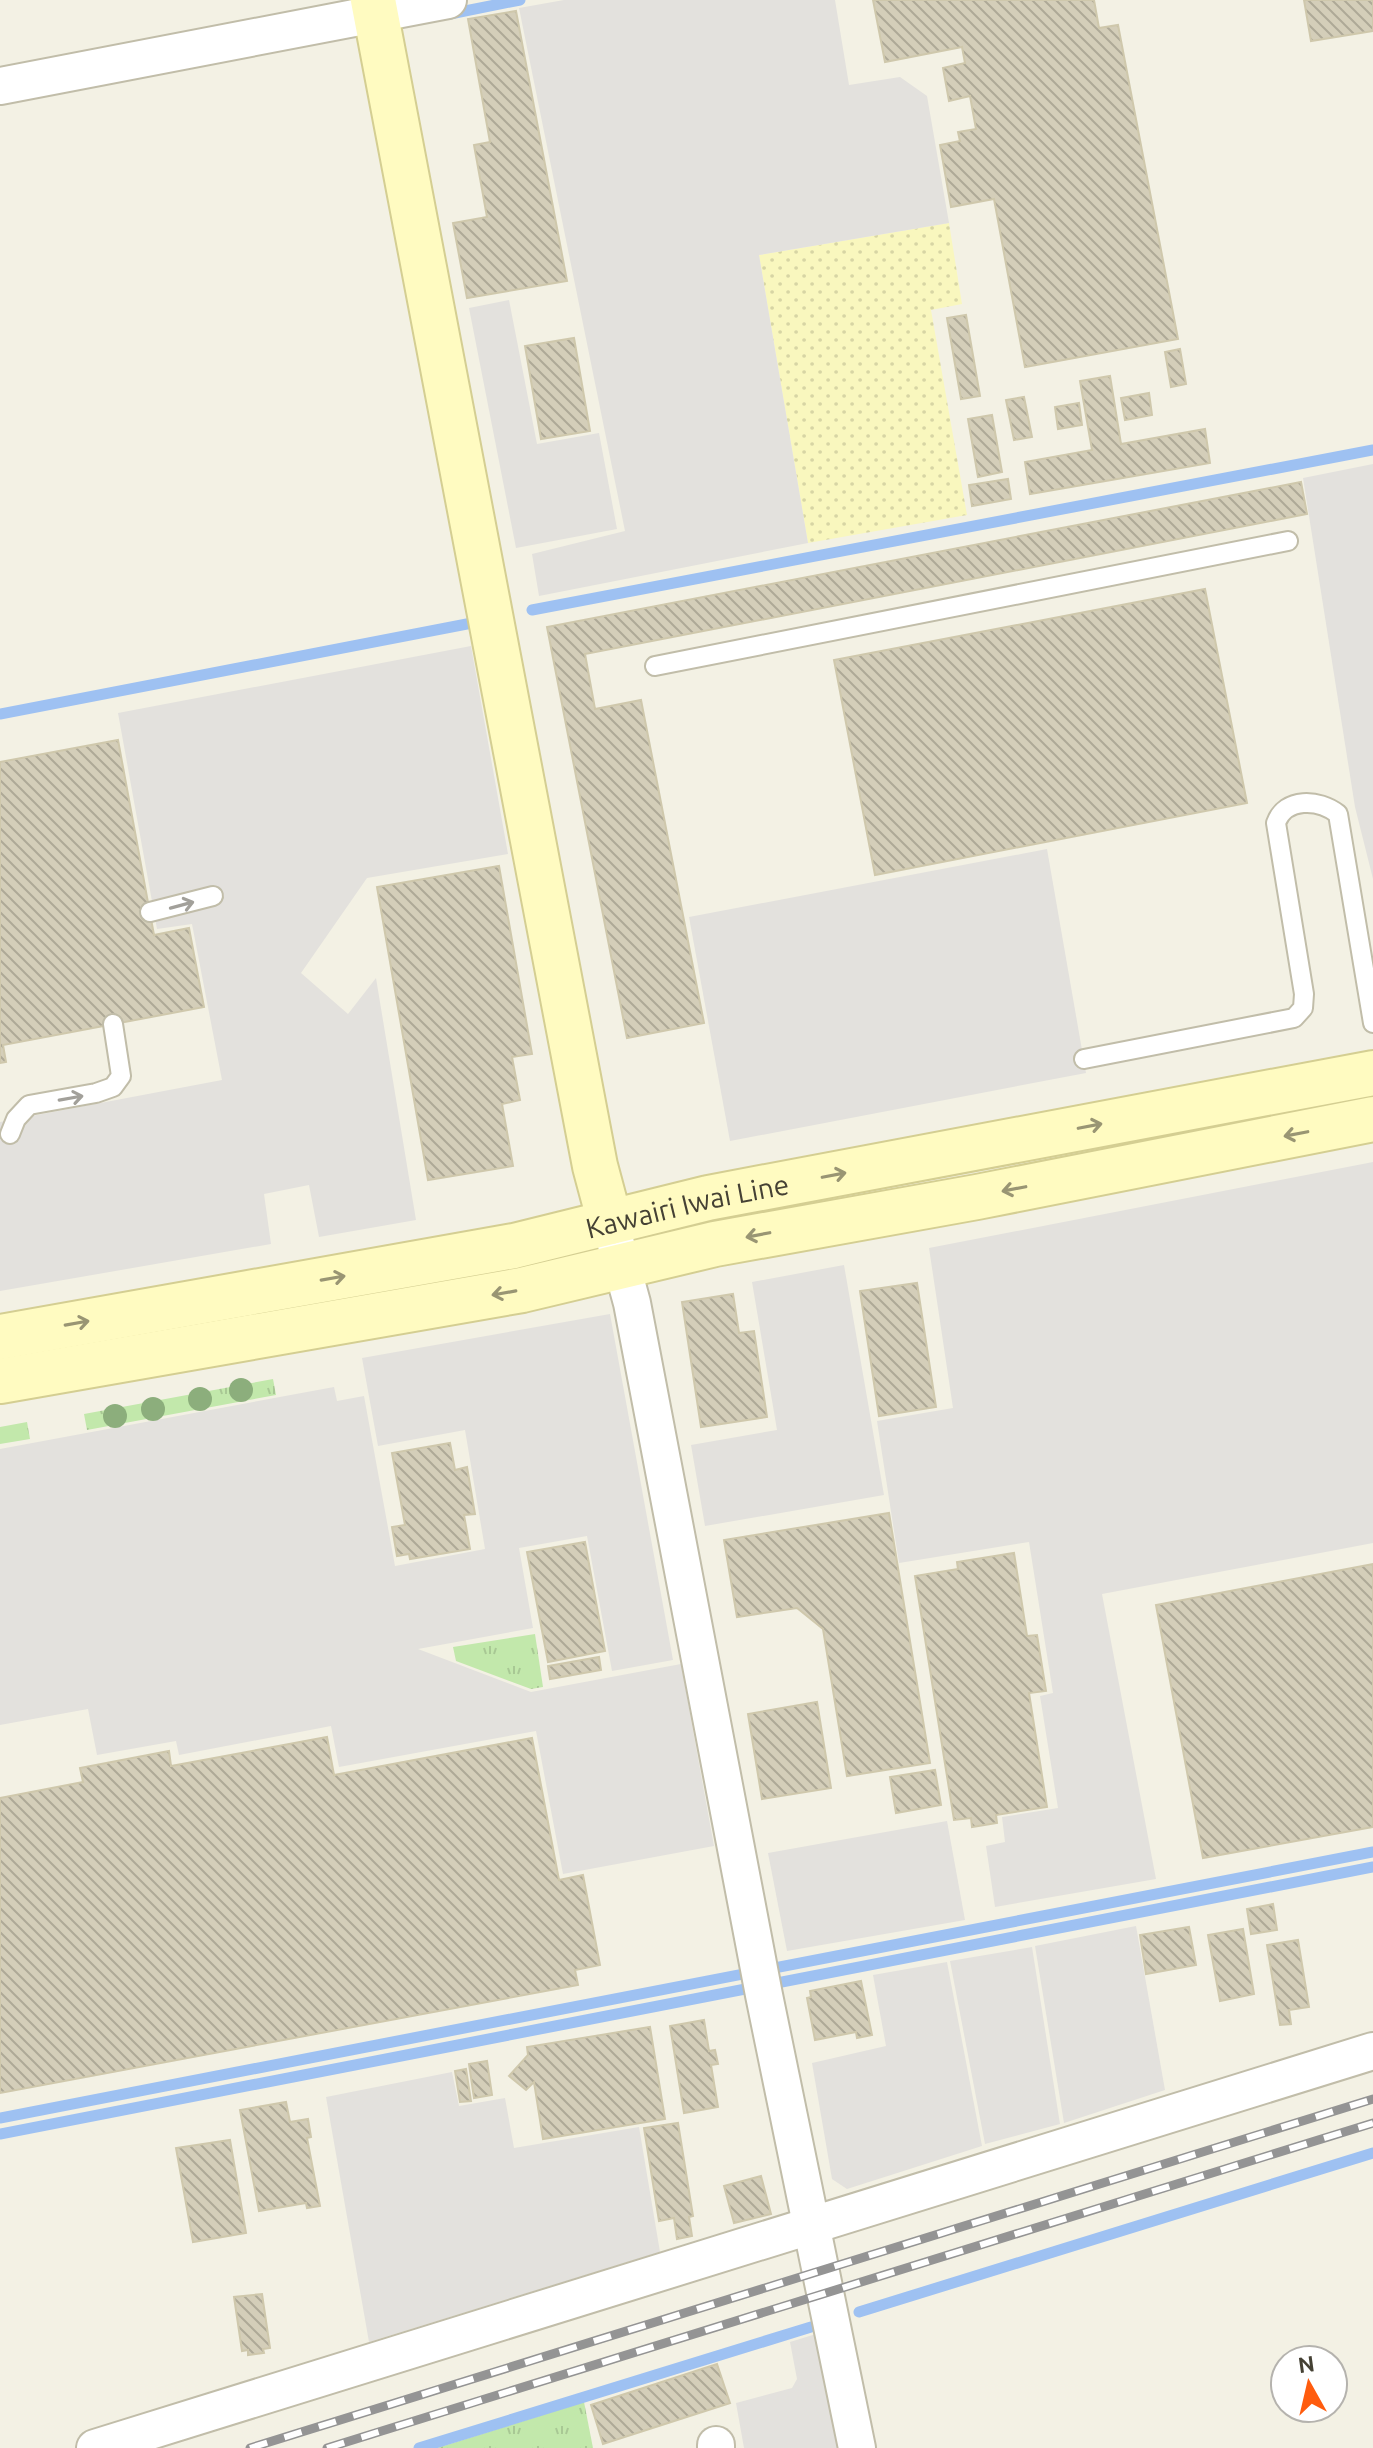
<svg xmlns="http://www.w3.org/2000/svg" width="1373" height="2448" font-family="Ubuntu,sans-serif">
<defs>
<pattern id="grass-tufts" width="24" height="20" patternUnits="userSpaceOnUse" patternTransform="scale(2)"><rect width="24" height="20" fill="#c2e8ab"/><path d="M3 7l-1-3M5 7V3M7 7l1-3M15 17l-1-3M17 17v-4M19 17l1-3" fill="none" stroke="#a8c894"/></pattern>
<pattern id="sand-dots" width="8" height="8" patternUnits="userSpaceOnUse" patternTransform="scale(2)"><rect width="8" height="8" fill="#f9f7be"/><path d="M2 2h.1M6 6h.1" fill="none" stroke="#d7d5a4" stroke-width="1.8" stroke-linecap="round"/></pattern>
<pattern id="building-back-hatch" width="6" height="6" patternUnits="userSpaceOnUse" patternTransform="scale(2)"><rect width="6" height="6" fill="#d4ceb9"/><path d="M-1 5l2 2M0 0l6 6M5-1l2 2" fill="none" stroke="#aea997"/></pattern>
</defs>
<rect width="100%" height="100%" fill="#f3f1e4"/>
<g fill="url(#grass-tufts)">
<path d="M273 1379 276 1395 87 1430 84 1414Z"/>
<path d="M27 1422 30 1439 0 1444V1427Z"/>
<path d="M535 1634 543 1687 531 1689 456 1661 453 1647Z"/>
<path d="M584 2402 593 2448H437Z"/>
</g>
<path fill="url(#sand-dots)" d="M949 223 962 304 931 310 967 515 808 543 759 255Z"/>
<g fill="#e3e1dd">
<path d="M564 0H835L849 85 900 77 927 96 949 223 759 255 808 543 539 596 532 554 625 531 519 8Z"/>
<path d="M509 300 537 444 599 433 617 529 516 548 469 308Z"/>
<path d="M1373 464V879L1355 807 1303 478Z"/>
<path d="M471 646 508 854 367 878 301 973 348 1014 376 978 416 1220 319 1237 309 1185 264 1194 271 1244 0 1291V1122L222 1080 192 924 157 929 118 713Z"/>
<path d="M1047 849 1086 1073 730 1141 689 917Z"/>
<path d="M1373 1162V1543L1102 1594 1156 1879 995 1907 986 1846 1005 1842 1002 1817 1058 1808 1040 1696 1053 1693 1029 1542 899 1563 877 1421 953 1408 929 1248Z"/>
<path d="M844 1265 884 1495 705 1526 691 1445 777 1430 752 1282Z"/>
<path d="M610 1314 673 1660 612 1671 587 1536 519 1548 533 1628 418 1649 531 1692 681 1664 714 1846 563 1874 536 1731 339 1767 331 1726 179 1755 176 1741 97 1755 88 1709 0 1725V1449L334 1387 337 1401 364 1396 395 1566 485 1549 465 1430 378 1446 362 1358Z"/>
<path d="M947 1821 965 1920 787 1951 768 1853Z"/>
<path d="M1136 1926 1165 2090 1064 2123 1035 1946Z"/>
<path d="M1032 1947 1060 2124 985 2144 950 1961Z"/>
<path d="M947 1962 982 2146 847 2189 832 2179 812 2063 886 2046 873 1975Z"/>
<path d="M452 2072 459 2106 505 2098 514 2148 639 2127 660 2252 369 2342 326 2097Z"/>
<path d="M816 2334 838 2448H744L736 2403 792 2388 797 2379 790 2342Z"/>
</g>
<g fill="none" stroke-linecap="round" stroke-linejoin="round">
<g stroke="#9ec1f2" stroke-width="11">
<path d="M450 14 520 0"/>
<path d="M532 610 1373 450"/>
<path d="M0 714 472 623"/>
<path d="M0 2118 1373 1852"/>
<path d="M0 2134 1373 1867"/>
<path d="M859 2312 1373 2153"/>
<path d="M419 2448 811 2327"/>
</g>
</g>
<g fill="url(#building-back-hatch)" stroke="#cfc8ac" stroke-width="2">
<path d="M873 0H1094L1099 28 1118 25 1178 339 1025 367 994 199 951 207 940 145 960 141 958 132 976 129 970 96 949 101 943 68 965 63 962 47 885 62Z"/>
<path d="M1304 0H1373V31L1311 41Z"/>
<path d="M516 11 567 281 467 298 453 223 487 217 474 145 490 142 468 19Z"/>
<path d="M966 315 980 396 961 399 947 318Z"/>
<path d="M574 338 590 431 541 439 525 346Z"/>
<path d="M1180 349 1186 384 1171 387 1165 352Z"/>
<path d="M1110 376 1121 444 1205 429 1210 463 1030 494 1025 462 1092 450 1080 381Z"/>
<path d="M1149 393 1152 415 1125 420 1121 398Z"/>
<path d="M1024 397 1032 437 1014 440 1006 400Z"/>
<path d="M1079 403 1082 425 1058 429 1055 407Z"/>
<path d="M992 415 1002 472 978 477 968 419Z"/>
<path d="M1008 479 1011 499 972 506 969 485Z"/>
<path d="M1301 482 1307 514 585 654 595 709 641 700 704 1023 627 1038 547 627Z"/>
<path d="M1205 589 1247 803 875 875 834 660Z"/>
<path d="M118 740 154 935 189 928 204 1007 3 1045 6 1062 0 1063V762Z"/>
<path d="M499 866 532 1054 512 1057 520 1100 502 1104 513 1166 428 1180 377 887Z"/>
<path d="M917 1283 936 1407 879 1416 860 1291Z"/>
<path d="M733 1294 739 1333 754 1331 767 1417 701 1427 682 1302Z"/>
<path d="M450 1443 455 1470 467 1467 475 1514 464 1515 470 1549 410 1559 409 1554 397 1556 392 1527 405 1525 392 1453Z"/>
<path d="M889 1513 930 1763 847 1776 823 1629 797 1608 737 1617 724 1540Z"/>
<path d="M585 1542 605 1651 548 1662 527 1552Z"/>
<path d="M1014 1553 1027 1636 1037 1635 1046 1691 1029 1693 1047 1807 996 1815 997 1823 972 1827 971 1818 954 1820 915 1576 958 1569 957 1562Z"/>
<path d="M1373 1564V1827L1203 1858 1156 1605Z"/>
<path d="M599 1657 601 1670 550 1679 548 1666Z"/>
<path d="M817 1702 831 1788 762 1799 748 1714Z"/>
<path d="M327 1737 334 1775 532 1738 559 1880 583 1875 600 1965 575 1970 578 1985 0 2093V1798L83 1782 80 1768 169 1751 171 1766Z"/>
<path d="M935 1770 941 1805 896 1813 890 1777Z"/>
<path d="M1273 1904 1277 1930 1251 1934 1247 1909Z"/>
<path d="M1189 1927 1196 1965 1146 1974 1140 1935Z"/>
<path d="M1243 1929 1254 1994 1220 2001 1208 1935Z"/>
<path d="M1298 1940 1309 2007 1289 2010 1291 2024 1280 2025 1267 1945Z"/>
<path d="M861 1981 872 2035 857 2038 856 2032 815 2040 807 1998 811 1997 810 1991Z"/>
<path d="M704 2020 709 2051 715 2050 718 2064 711 2065 718 2107 684 2113 670 2026Z"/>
<path d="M650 2027 665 2119 543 2139 534 2082 526 2090 509 2076 528 2055 527 2047Z"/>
<path d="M487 2061 492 2095 474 2098 469 2064Z"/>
<path d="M466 2069 471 2101 460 2102 455 2071Z"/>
<path d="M286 2102 290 2122 308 2119 311 2137 307 2138 320 2206 307 2208 306 2203 259 2211 240 2110Z"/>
<path d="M678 2123 693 2216 689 2217 692 2236 677 2239 674 2218 659 2221 644 2128Z"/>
<path d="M230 2140 246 2233 193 2242 176 2148Z"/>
<path d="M761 2176 771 2214 734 2223 724 2186Z"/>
<path d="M262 2294 270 2348 263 2349 264 2353 248 2355V2350L242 2351 234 2297Z"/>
<path d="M717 2364 730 2403 603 2444 591 2405Z"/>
</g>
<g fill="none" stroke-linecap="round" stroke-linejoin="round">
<defs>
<g id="lane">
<path d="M655 666 1288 541"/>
<path d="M150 912 213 896"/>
<path d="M1084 1059 1294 1018 1303 1008 1304 994 1276 823C1285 797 1319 799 1338 814L1373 1023"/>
<path d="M10 1134 16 1119 29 1105 96 1093 113 1087 121 1076 113 1024"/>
</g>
<g id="street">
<path d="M0 86 448 0"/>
<path d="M610 1222 632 1303 764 1995 857 2448"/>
<path d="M716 2445V2448"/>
<path d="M95 2448 1373 2051"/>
</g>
<g id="secondary">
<path d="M373 0 595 1166 610 1222"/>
<path id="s1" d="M0 1337 514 1246 708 1198 1373 1073"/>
<path d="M0 1381 522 1290 715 1244 977 1197 1373 1119"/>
</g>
</defs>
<use href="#lane" stroke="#c1bda9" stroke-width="22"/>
<use href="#street" stroke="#c1bda9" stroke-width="40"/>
<use href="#secondary" stroke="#d4ce92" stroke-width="48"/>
<use href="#lane" stroke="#fff" stroke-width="18"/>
<use href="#street" stroke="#fff" stroke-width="36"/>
<use href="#secondary" stroke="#fffbc1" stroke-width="44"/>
<defs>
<g id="rail">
<path d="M250 2448 1373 2099"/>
<path d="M327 2448 1373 2123"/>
</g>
</defs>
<use href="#rail" stroke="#949494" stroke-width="9"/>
<use href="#rail" stroke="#fff" stroke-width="6" stroke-dasharray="18" stroke-linecap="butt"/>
</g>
<g fill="#8cae7c">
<circle cx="241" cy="1390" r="12"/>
<circle cx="200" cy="1399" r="12"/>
<circle cx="153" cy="1409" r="12"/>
<circle cx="115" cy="1416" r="12"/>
</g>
<defs><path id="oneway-shaft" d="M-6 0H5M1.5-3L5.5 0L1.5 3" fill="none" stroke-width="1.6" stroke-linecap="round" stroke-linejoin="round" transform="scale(2)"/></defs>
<g stroke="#a2a09a">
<use href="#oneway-shaft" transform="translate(182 905) rotate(-15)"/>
<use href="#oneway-shaft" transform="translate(71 1098) rotate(-10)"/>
</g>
<g stroke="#999573">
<use href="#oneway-shaft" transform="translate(1090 1126) rotate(-11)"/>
<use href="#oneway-shaft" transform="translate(1296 1134) rotate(169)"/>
<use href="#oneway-shaft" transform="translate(834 1175) rotate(-11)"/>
<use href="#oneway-shaft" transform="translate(1014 1189) rotate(169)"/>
<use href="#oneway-shaft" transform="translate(758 1235) rotate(169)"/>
<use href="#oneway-shaft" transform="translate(333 1278) rotate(-10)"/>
<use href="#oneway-shaft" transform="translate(504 1293) rotate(170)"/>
<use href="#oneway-shaft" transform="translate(77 1323) rotate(-10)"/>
</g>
<g text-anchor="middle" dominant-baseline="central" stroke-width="8" stroke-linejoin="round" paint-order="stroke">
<g font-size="28" fill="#454134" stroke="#fff">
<text stroke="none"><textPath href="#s1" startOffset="700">Kawairi Iwai Line</textPath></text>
</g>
</g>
<g transform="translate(1309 2384) rotate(352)"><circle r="38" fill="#ffffff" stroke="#b5b3ae" stroke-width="2"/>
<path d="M0-6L14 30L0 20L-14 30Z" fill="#ff5c0e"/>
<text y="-12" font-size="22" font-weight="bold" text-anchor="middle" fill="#454134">N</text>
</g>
</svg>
